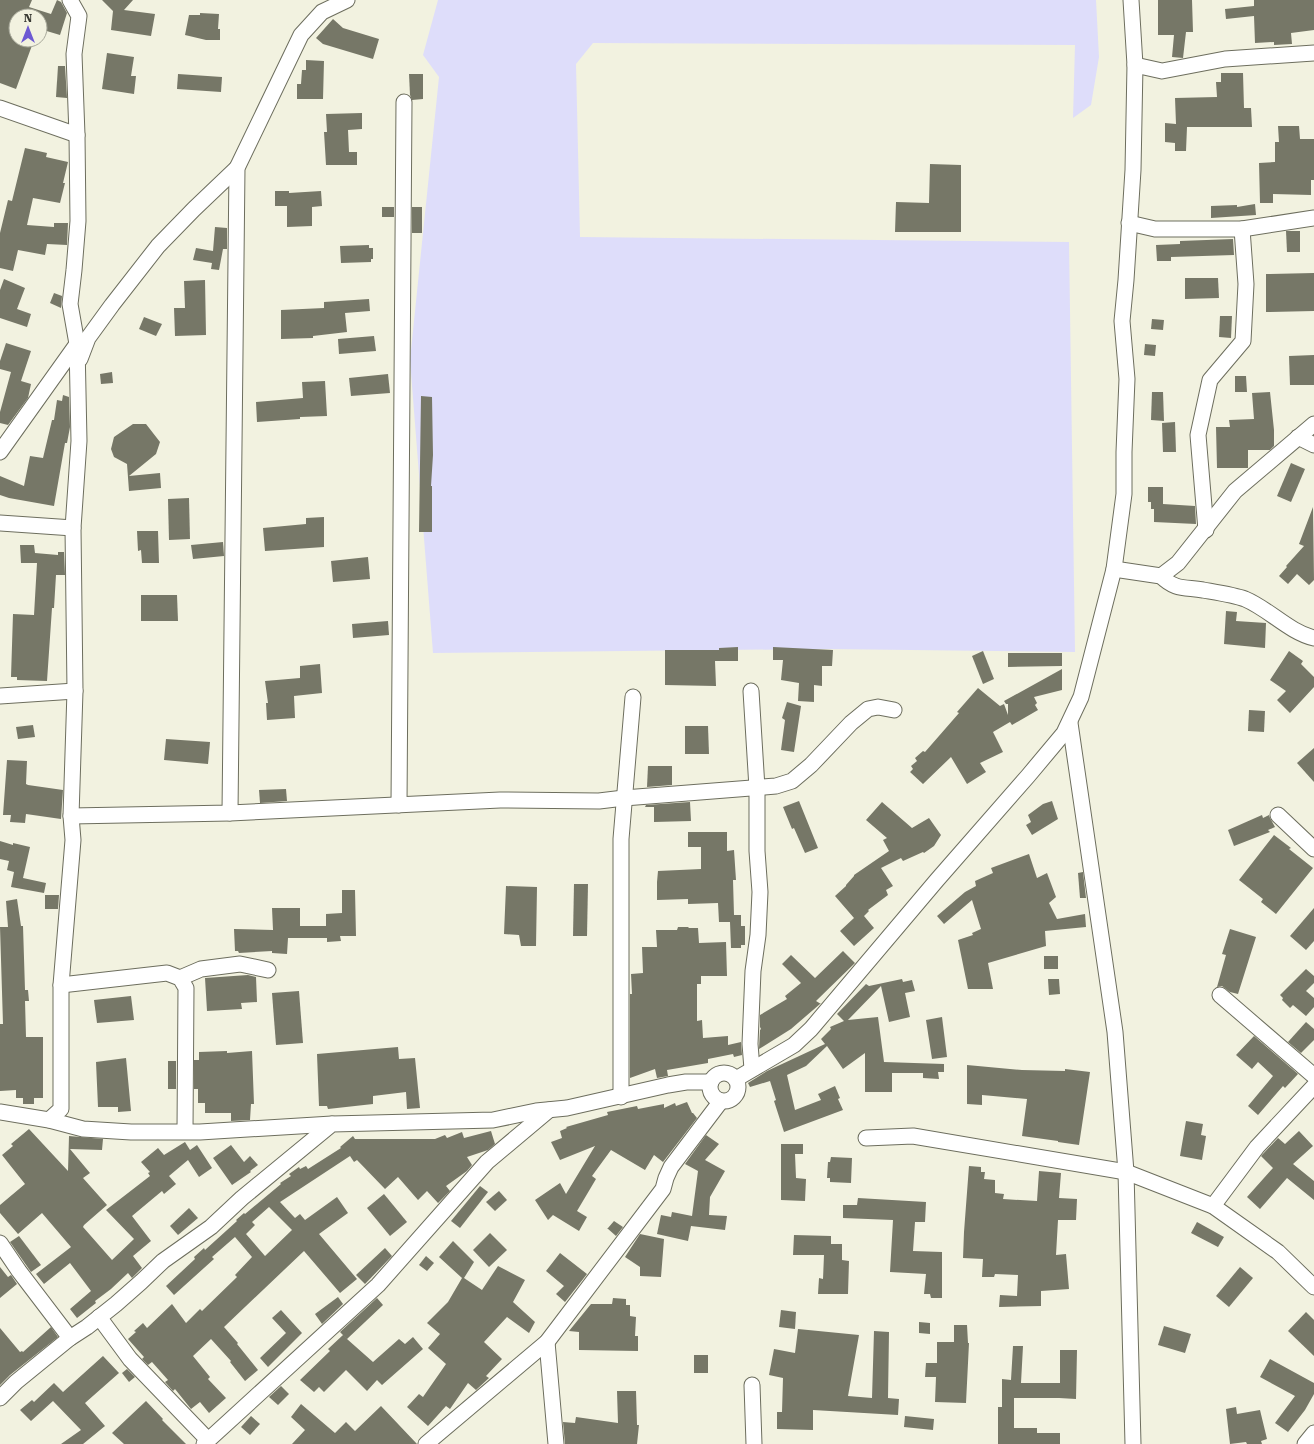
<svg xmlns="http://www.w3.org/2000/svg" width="1314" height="1444" font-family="'Roboto Serif',serif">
<rect width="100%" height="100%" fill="#f2f2e0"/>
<path fill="#deddfa" d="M438 0H1096L1099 57 1091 105 1073 118 1075 45 593 43 576 64 580 237 1069 242 1075 652 825 649 433 653 410 360 439 77 423 55Z"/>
<g fill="#767767" fill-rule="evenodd">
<path d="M0 0H32L29 7 51 14 57 0 61 2 67 13 60 35 40 29V16H16V40H34L16 89 0 83Z"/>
<path d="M102 0H133L124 10 155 14 151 36 111 30 113 11Z"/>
<path d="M1158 0H1192L1193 32H1186L1183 58 1172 57 1174 35H1158Z"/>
<path d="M1254 0H1314V30L1291 33 1292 44 1274 45V42L1255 43 1254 16 1226 19 1225 9 1254 6Z"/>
<path d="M200 13 219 14 218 29H220V40H206L185 35 189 15H200Z"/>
<path d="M333 19 343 28 379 39 373 59 323 44 316 38Z"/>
<path d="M107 53 134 57 131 76H136L134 94 102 89Z"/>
<path d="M306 60 324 61 323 99H297V84H301L302 70H306Z"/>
<path d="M58 66H65L67 98 56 97Z"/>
<path d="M1221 73H1243L1244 108H1251L1252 127H1187L1186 151H1175V143L1165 142V123L1176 124 1175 98 1217 97 1216 82H1221Z"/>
<path d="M178 74 222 77 221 92 177 89Z"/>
<path d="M409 74H423V99L412 100 410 95Z"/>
<path d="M362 113V129L348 130 349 152H357V165H326L324 132H327L326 114Z"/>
<path d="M1278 126H1299L1300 139H1314V180H1311V195L1273 194V203H1260L1259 163 1275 162V142H1279Z"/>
<path d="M25 148 47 153 46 157 68 162 63 183H65L60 203 33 198 27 225 54 227V223H68L67 245 47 244 45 255 18 250 13 271 0 268V233L8 200 12 201Z"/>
<path d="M930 164 961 165V232H895L896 202 929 203Z"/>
<path d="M275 191H289V193L321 191 322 206 312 207V226L287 227V206H275Z"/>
<path d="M1255 204 1256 215 1211 218V206L1237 205V207Z"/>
<rect x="382" y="207" width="12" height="10"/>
<rect x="412" y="207" width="10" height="26"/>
<path d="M215 227 227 228V249H223L219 270 211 269 212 263 193 260 196 248 213 251Z"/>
<path d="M1286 231H1300V252H1287Z"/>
<path d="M1233 239 1234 255 1171 257V261H1157L1156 245 1180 244V241Z"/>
<path d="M369 245V248H373V259H371V262L341 263 340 246Z"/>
<path d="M1314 273V311L1266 312V274Z"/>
<path d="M1185 278H1218L1219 298 1185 299Z"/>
<path d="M4 279 25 288 17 309 31 314 27 327 0 318V290Z"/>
<path d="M205 280 206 335 175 336 174 308H185L184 281Z"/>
<path d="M54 293 62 296 61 308 50 303Z"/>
<path d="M369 299 370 311 345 313 347 332 313 336V338L281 339V310L324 308V302Z"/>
<path d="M1220 316H1232L1231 338 1219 337Z"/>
<path d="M144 317 162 324 156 336 139 329Z"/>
<path d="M1152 319 1164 320 1163 330 1151 329Z"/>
<path d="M374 336 376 351 339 354 338 339Z"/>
<path d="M6 343 31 351 21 381 31 384 28 398 8 425 0 423V412L11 372 0 369V361Z"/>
<path d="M1145 344 1156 345 1155 356 1144 355Z"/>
<path d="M1314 355V385H1290L1289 356Z"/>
<path d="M112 372 113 383 101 384 100 374Z"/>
<path d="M388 374 390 393 351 396 349 378Z"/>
<path d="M1235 376H1246L1247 392H1235Z"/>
<path d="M325 381 327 416 300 417V419L257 422 256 402 303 398 302 382Z"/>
<path d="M1152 392H1163L1164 421 1151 420Z"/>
<path d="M1270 392 1274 430V446L1270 450H1248V468H1217L1216 427H1230L1229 420 1254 419 1252 393Z"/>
<path d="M63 395 69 397 70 427 67 443H65L54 506 9 498 0 495V476L24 486 30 456 43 458 52 420H54L57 400 62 401Z"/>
<path d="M421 396 432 397 433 455 431 486H432V532H419Z"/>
<path d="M1175 422 1176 452H1163L1162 423Z"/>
<path d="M133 424H146L160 442 156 454 129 476 160 473 161 488 129 491 127 464 114 457 111 449 114 437Z"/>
<path d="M1291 463 1305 469 1291 502 1277 496Z"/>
<path d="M1148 487H1163V504L1195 506 1196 524 1154 522V509H1151V502H1148Z"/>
<path d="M189 498 190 539 169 540 168 499Z"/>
<path d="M1313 507 1314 580 1309 585 1297 574 1288 584 1279 576 1287 567 1286 566 1304 546 1299 544Z"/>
<path d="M324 517V547L265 551 263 528 306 524V518Z"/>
<path d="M137 531H158L159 563H142L141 550 138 551Z"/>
<path d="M223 542 224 556 193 559 191 545Z"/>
<path d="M20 545H34L35 553 58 555V552H64L65 575H56L54 608H52L47 681 17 680V677H11L13 614 34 615 37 563H21Z"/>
<path d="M368 557 370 579 333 582 331 561Z"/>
<path d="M141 595H177L178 621H141Z"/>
<path d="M1226 611 1237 612 1236 621 1266 623 1265 648 1224 644Z"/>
<path d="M388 621 389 635 353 638 352 624Z"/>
<path d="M738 647V661H715L716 686 665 685V650H719V648Z"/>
<path d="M773 647 833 650 832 666H822V686L814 685V702L798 701 799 683 781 680 783 660H773Z"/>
<path d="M983 651 994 679 983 684 972 656Z"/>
<path d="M1289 651 1303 661 1301 664 1314 677V687L1290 713 1277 700 1286 691 1270 680Z"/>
<path d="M1008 653H1062V666L1008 667Z"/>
<path d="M320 664 322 693 294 696 295 718 267 720 266 703H268L265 681 300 678V666Z"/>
<path d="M1062 669V690L1034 697 1037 703 1035 705 1038 710 1012 725 1010 722 993 732 1003 752 980 763 986 772 967 784 951 757 923 784 910 772 913 769 911 766 917 761 915 758 923 751 925 752 959 713 957 712 978 688 1000 706 1004 704 1008 715V704H1006L1004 701Z"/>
<path d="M787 702 801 706 794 752 781 750 785 720 782 718Z"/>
<path d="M1249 710 1265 711 1264 732 1248 731Z"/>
<path d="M33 725 35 737 18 739 16 727Z"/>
<path d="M685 726H708L709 754H685Z"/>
<path d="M166 739 210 742 208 764 164 760Z"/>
<path d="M1314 748V782L1297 763Z"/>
<path d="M7 760 27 761 26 784 28 785 63 790 61 819 26 814 25 823 10 822 11 815H3Z"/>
<path d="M648 766H672V785L647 787Z"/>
<path d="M286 789 287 801 260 803 259 790Z"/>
<path d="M799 801 818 848 805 853 794 828 792 829 783 807Z"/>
<path d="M1052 801 1058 819 1032 835 1026 825 1031 822 1028 815 1043 804Z"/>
<path d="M690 802 691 821 654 822V807H645L646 805Z"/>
<path d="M882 802 912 828 929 818 941 835 934 846 924 853 923 852 903 861 901 858 881 868 893 886 886 890 888 895 868 910 869 911 864 916 874 928 854 946 840 931 854 918 835 896 846 886V885L854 876V875L889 851 883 840 887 838 866 820Z"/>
<path d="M1262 815 1263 818 1269 815 1270 818 1275 827 1268 830 1270 832 1234 846 1228 830Z"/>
<path d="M688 832H727V851L734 850 736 880H733L734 915H741V926H745V945H741V948H731L730 922H719L718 903 688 904V899L657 900V882L658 871 701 869V847H688Z"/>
<path d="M1274 835 1291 848 1289 849 1313 868 1276 914 1261 902 1263 899 1239 880Z"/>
<path d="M0 841 13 845V843L30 847 23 878 46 883 44 893 11 887 14 872 7 870 9 861 0 859Z"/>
<path d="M1029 854 1037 878 1047 873 1056 897 1049 903 1057 919 1085 914 1086 927 1045 931 1046 946 988 963 993 989H968L958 940 973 935 972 933 981 929 972 900 944 924 937 916 965 892 976 886 975 881 993 873 991 868Z"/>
<path d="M1083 872 1086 898H1080L1078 873Z"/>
<path d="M574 884H588L587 936H573Z"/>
<path d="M506 886 537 887 536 946H521L519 935 504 934Z"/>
<path d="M342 890H355L356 936H340L341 941 327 942V938H288L287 954 272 953V951L239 953 238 951H235L234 929 273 930 272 908H300V926H326V914L342 913Z"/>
<path d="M45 895H59L58 909H45Z"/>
<path d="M17 899 21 926H23L25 990H28L29 1001H25L26 1037H43V1098H34V1104H23V1098H16V1090L0 1091V1024H3L0 927H8L6 901Z"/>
<path d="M1314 908V941L1306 950 1290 936Z"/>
<path d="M678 927H688L689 928H698L699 943 726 942 727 976H701V984H697V1021L702 1020 703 1038 728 1036V1045L741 1042 742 1055 734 1057 733 1054 708 1059V1063L667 1070 668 1076 657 1078 655 1069 630 1078V994H632L631 974 643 973 642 947H657L656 930H677Z"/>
<path d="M1230 929 1256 937 1238 994 1230 992 1222 986 1217 987 1226 955 1222 954Z"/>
<path d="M843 951 855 963 816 1001 821 1004H820L791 1029 759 1049 760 1030 761 1029 760 1027V1015L787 999 785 996 801 983 782 964 791 955 815 978Z"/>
<rect x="1044" y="956" width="14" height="13"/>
<path d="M1306 969 1314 976V983L1306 991 1314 998V1007L1306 1016 1293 1005 1290 1008 1282 1000 1283 998 1280 995Z"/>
<path d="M248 975 256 977 257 1002 241 1003 242 1009 207 1011 205 978Z"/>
<path d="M902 979 903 982 912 980 915 991 905 993 910 1017 889 1022 881 986 848 1020 878 1017 884 1062 944 1064V1072H938L939 1079 923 1078V1073H892V1092H865V1053L843 1069 827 1046 806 1066 787 1075 795 1110 821 1100 818 1094 835 1086 840 1098 838 1099 843 1110 784 1132 774 1101 776 1100 770 1081 750 1087 748 1083 767 1071 825 1044 821 1039 831 1029 830 1027 844 1021 837 1014 866 984 869 986Z"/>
<path d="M1048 979H1059L1060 994 1049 995Z"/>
<path d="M299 991 303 1043 276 1045 272 993Z"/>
<path d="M131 996 134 1020 97 1023 94 1000Z"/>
<path d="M942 1017 947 1057 932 1059 926 1020Z"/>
<path d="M1306 1022 1314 1029V1040L1301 1053 1288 1042Z"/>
<path d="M1254 1036 1298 1074 1285 1088 1283 1086 1258 1115 1248 1106 1273 1076 1258 1062 1252 1069 1236 1055Z"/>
<path d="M398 1047 399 1059 415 1058 420 1108 407 1109 406 1092 373 1096V1104L328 1109 327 1106H319L317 1054Z"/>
<path d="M227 1051V1053L252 1051 254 1104H251L250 1120 231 1121V1113H205V1103H198V1089H194V1060H199V1052Z"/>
<path d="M126 1058 131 1111 118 1112V1107H98L96 1062Z"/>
<rect x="168" y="1061" width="8" height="28"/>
<path d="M967 1065 1022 1070 1065 1071V1069L1090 1072 1079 1145 1058 1142V1141L1022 1136 1027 1099 982 1095V1105L967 1104Z"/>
<path d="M687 1102 692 1113H693L697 1118 663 1162 654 1155 645 1170 611 1150 592 1176 596 1179 577 1211 587 1217 579 1231 553 1215 548 1220 535 1200 560 1183 566 1194 595 1146 560 1160 551 1142 562 1138 560 1131 567 1128 566 1127 608 1115 607 1112 637 1106 638 1109 664 1104V1108L675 1103 676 1106Z"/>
<path d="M1186 1121 1203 1124 1201 1135 1206 1136 1202 1160 1180 1156Z"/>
<path d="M29 1129 68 1171 69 1136 103 1139 102 1150 70 1149 90 1173 83 1178 107 1205 84 1225 83 1227 112 1260 134 1239 106 1210 150 1176 148 1173 150 1172 141 1162 158 1148 164 1155 185 1142 190 1150 197 1145 212 1168 199 1177 188 1160 169 1176 176 1184 164 1194 162 1191 132 1216 151 1241 133 1256 142 1268 132 1278 128 1273 111 1289 95 1301 96 1303 77 1318 70 1309 91 1291 70 1263 44 1284 36 1274 71 1247 42 1213 18 1234 0 1213V1205L25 1184 2 1155 13 1146 11 1144Z"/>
<path d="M491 1131 495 1144 488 1150 467 1157 472 1165 467 1171 446 1186 450 1191 438 1203 427 1191 418 1200 398 1177 385 1189 357 1160 354 1162 350 1156 280 1202 295 1218 300 1214 305 1220 337 1197 348 1213 319 1234 357 1279 340 1293 304 1251 224 1327 238 1343 237 1344 258 1370 245 1381 230 1362 231 1361 211 1339 193 1356 210 1377 208 1379 226 1398 209 1413 200 1402 191 1409 175 1389 173 1391 165 1382 168 1380 152 1362 148 1365 142 1359 144 1357 128 1339 136 1332 134 1331 143 1323 147 1328 172 1304 186 1323 200 1309 202 1311 237 1277 235 1275 252 1257 235 1237 212 1257 214 1259 174 1295 166 1286 195 1259 194 1257 204 1248 205 1250 237 1221 236 1220 244 1213 245 1214 281 1184 280 1183 291 1176 289 1174 299 1167 300 1169 306 1166 308 1169 341 1148 340 1147 353 1136 355 1139H435L445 1135 447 1138 462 1132 464 1138ZM269 1207 292 1230 265 1256 246 1234 255 1225 252 1222Z"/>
<path d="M1299 1131 1313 1146 1293 1164 1314 1181V1200L1287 1178 1260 1209 1247 1197 1273 1168 1261 1156 1278 1138 1285 1144Z"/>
<path d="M706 1135 719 1144 705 1160 725 1171 710 1197 709 1215 727 1216 725 1230 691 1226 688 1241 657 1234 661 1215 671 1217 672 1212 692 1216 698 1171 685 1164Z"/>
<path d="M781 1144H803V1154H795L796 1178 806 1179 805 1201 781 1200Z"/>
<path d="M231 1145 244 1162 250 1156 258 1165 250 1171 251 1172 232 1185 213 1158Z"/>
<path d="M831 1157 852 1158 851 1183 830 1182V1178H827L828 1162H830Z"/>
<path d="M969 1166 981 1167V1172H985L984 1179 995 1180V1193L1004 1194 1003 1199 1037 1201 1039 1171 1061 1173 1059 1198 1077 1199 1076 1220H1058L1056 1255 1066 1254 1069 1289 1041 1291V1306L999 1307 1000 1295 1017 1296 1018 1275 995 1274 994 1277H982L983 1259 963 1258 964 1232Z"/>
<path d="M480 1186 488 1192 460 1228 451 1221Z"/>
<path d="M499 1191 507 1200 495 1211 486 1202Z"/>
<path d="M384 1194 407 1222 390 1236 367 1208Z"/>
<path d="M858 1198 926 1202 925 1222H915L913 1251 942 1252V1298H931L930 1294H924L926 1274 890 1272 893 1220 843 1218V1205H857Z"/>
<path d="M189 1208 198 1218 178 1235 170 1226Z"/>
<path d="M614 1221 623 1227 616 1236 607 1228H608Z"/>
<path d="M1197 1222 1224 1237 1218 1247 1191 1233Z"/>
<path d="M490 1233 507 1250 489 1267 473 1250Z"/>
<path d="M640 1234 664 1239 661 1277 640 1276V1267L625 1257Z"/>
<path d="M794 1235 831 1236V1244H842V1260L849 1261 848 1294H818L819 1278 823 1279 824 1255H793Z"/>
<path d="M19 1236 41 1265 31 1272 10 1242Z"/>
<path d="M453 1241 474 1262 464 1278 482 1290 498 1266 525 1280 513 1302 535 1322 529 1333 507 1317 484 1342 502 1359 486 1376 489 1378 476 1390 468 1383 450 1409 446 1406 428 1426 407 1407 419 1394 423 1397 446 1364 428 1348 440 1334 427 1323 448 1302 462 1278 439 1257Z"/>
<path d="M385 1248 392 1256 365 1284 356 1275Z"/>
<path d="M560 1253 587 1274 565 1302 556 1294 564 1286 546 1271Z"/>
<path d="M426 1256 434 1263 427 1271 419 1265Z"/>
<path d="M0 1267 8 1277 11 1275 17 1284 0 1298Z"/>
<path d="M1240 1267 1253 1278 1229 1307 1216 1296Z"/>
<path d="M338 1297 343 1304 322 1324 315 1314Z"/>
<path d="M377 1298 383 1305 347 1339 373 1362 399 1339 405 1344 413 1337 423 1349 382 1385 377 1380 367 1391 346 1370 324 1392 319 1387 314 1392 300 1380 330 1351 328 1349 343 1335 347 1339 340 1332Z"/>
<path d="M613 1298 626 1299V1305H630V1316L636 1317 635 1336H638V1351L579 1350V1332L569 1331 591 1304H612Z"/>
<path d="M281 1310 302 1333 268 1367 260 1358 286 1333 272 1318Z"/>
<path d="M781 1310 796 1312 795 1329 779 1327Z"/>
<path d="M1306 1312 1314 1320V1356L1288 1331Z"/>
<path d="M919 1322 930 1323V1334L919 1333Z"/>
<path d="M954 1325H967L968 1343H969L966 1403 935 1402 936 1377H925L926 1363H937V1342H954Z"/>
<path d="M1164 1326 1191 1334 1185 1353 1158 1345Z"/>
<path d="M51 1327 58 1337 10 1375 0 1385V1328L20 1352 22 1351 23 1352Z"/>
<path d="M798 1329 859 1335 848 1396 872 1398 874 1331 889 1332 888 1398 899 1399 898 1415 813 1410V1430L777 1429V1412H782L783 1378 769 1375 774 1349 795 1353Z"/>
<path d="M1013 1346H1023L1021 1383H1060V1350H1077L1076 1399 1059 1398H1014V1428H1037V1433H1060V1444H998V1407H1002V1379L1011 1380Z"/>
<rect x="694" y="1355" width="14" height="18"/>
<path d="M103 1356 119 1373 85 1403 105 1426 83 1444H61L81 1430 53 1401 31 1421 20 1410 32 1400 34 1402 54 1383 63 1392Z"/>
<path d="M1270 1359 1314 1383V1394L1305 1410 1288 1432 1275 1423 1295 1396 1260 1377Z"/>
<path d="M127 1369 135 1377 129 1382 122 1373Z"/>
<path d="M281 1386 289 1394 278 1405 269 1397Z"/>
<path d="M617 1391H636L637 1425H639L637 1444H565L563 1422 575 1423 576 1417 618 1423Z"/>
<path d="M146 1401 163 1419 162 1420 186 1444H124L112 1433Z"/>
<path d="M301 1404 335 1433 346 1422 355 1431 381 1406 417 1444H292L305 1430 291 1417Z"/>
<path d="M1236 1407 1237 1414 1260 1410 1267 1439 1261 1441 1262 1444H1247L1246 1442 1230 1444 1226 1409Z"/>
<path d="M251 1416 260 1424 250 1435 241 1427Z"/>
<path d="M905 1416 934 1419 933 1430 904 1427Z"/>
</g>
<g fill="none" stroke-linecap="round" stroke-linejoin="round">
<defs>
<g id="minor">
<path d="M1135 65 1162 71 1225 59 1314 53"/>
<path d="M0 108 77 135"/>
<path d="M1129 223 1155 229H1242L1314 218"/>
<path d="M80 359 88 338 112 305 158 246 194 209 237 168"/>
<path d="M1298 437 1314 445"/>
<path d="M0 452 77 344"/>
<path d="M0 523 73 528"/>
<path d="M1206 530 1198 435 1210 380 1243 341 1246 284 1242 229"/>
<path d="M1114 569 1161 576 1178 563 1235 491 1314 424"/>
<path d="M1161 576C1175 590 1184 587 1203 590 1214 592 1234 595 1245 599 1269 609 1289 632 1314 638"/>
<path d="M751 691 757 788V851L760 892 758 935 753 971 750 1044 752 1069"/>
<path d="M0 696 75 691"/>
<path d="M1070 723 1115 1032 1126 1172 1133 1444"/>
<path d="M399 805 404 102"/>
<path d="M230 813 237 168 301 35 322 12 347 0"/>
<path d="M1278 815 1314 849"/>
<path d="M71 816 230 813 500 800 599 801 624 798 776 786 792 781 811 765 851 723 868 709 878 707 894 710"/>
<path d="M180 978 201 969 240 964 268 970"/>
<path d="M61 985 167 973 180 978 186 988 185 1131"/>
<path d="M1220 995 1314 1076"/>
<circle cx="724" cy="1087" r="14"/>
<path d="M736 1079 794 1045 811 1029 937 880 1028 776 1064 733 1081 697 1114 569 1124 494V452L1127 379 1122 321 1126 280 1133 170 1135 65 1131 0"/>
<path d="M621 1097V839L633 697"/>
<path d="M0 1112 49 1120 83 1129 131 1132H200L332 1124"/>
<path d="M49 1120 61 1109V985L73 840 71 816 75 691 73 528 79 441 77 344 70 304 74 270 78 221 77 135 74 54 79 16 70 0"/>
<path d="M866 1138 913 1136 1126 1172 1213 1206 1278 1252 1314 1287"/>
<path d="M1213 1206 1257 1147 1314 1086"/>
<path d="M0 1243 19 1271 70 1338"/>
<path d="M99 1317 130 1359 208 1440"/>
<path d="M547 1342 556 1444"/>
<path d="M752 1385 754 1444"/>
<path d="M0 1398 16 1382 70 1338 87 1327 116 1304 141 1282 163 1261 211 1227 242 1198 332 1124 493 1120 536 1111 567 1108 668 1085 686 1082H711"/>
<path d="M204 1444 378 1285 487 1162 549 1110"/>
<path d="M426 1444 547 1342 663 1189 666 1178 671 1167 721 1101"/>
<path d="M1305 1444 1314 1433"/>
</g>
</defs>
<use href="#minor" stroke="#6d6e5e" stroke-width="17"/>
<use href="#minor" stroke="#fff" stroke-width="15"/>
</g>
<g transform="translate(28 28)"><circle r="19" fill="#f2f2e0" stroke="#a8a99b"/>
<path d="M0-3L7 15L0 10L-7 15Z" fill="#6d59d3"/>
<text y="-6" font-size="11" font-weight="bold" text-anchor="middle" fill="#3a3b34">N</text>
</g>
</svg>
